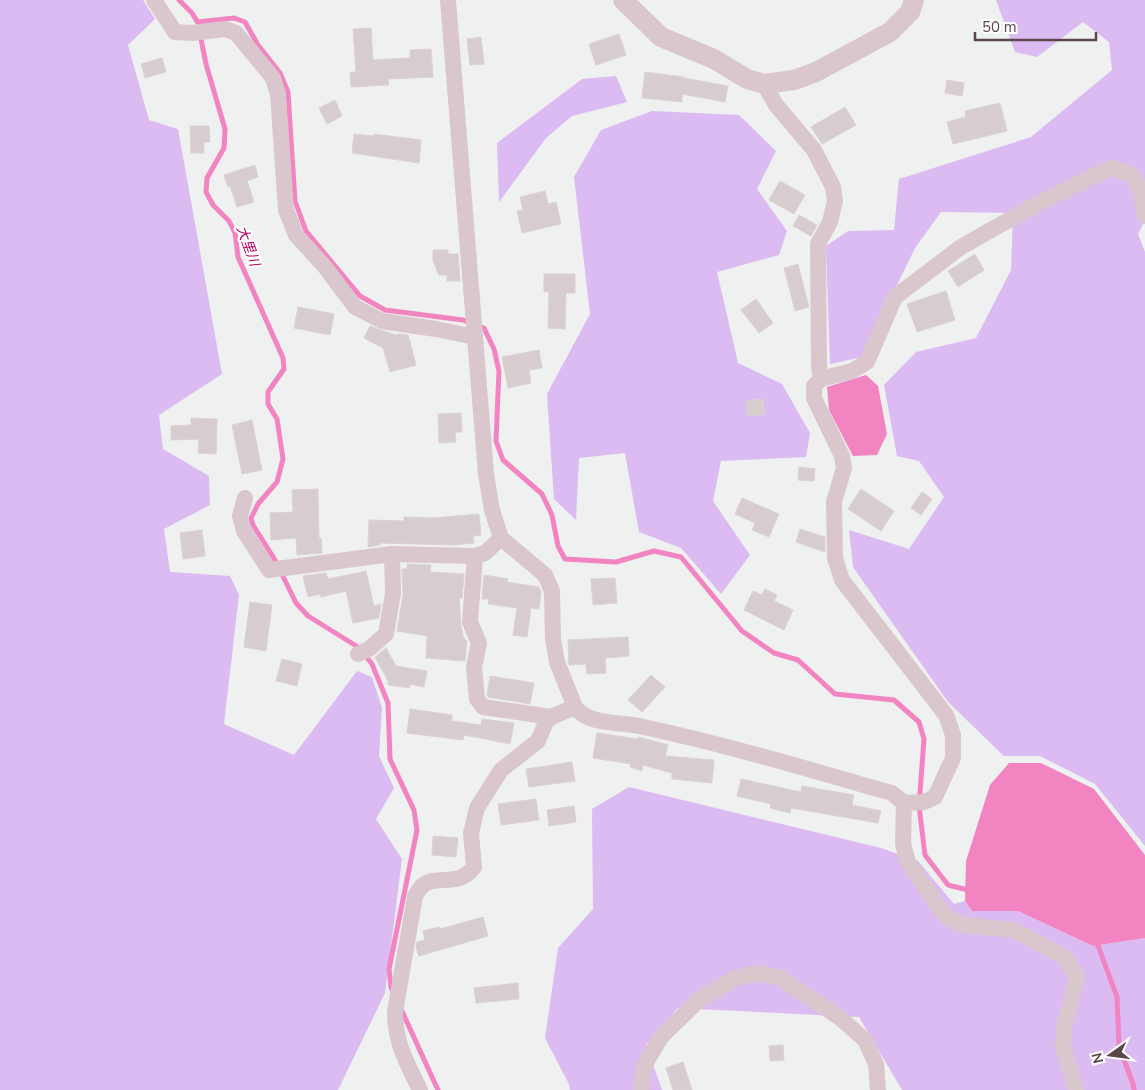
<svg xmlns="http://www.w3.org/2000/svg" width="1145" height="1090" font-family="'Nunito Sans','Noto Sans JP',sans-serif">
<rect width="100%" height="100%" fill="#eef1ef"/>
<g fill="#dcbaf2">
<path d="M0 0H143L155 19 128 45 149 120 178 129 222 374 159 415 163 449 209 476 210 505 164 529 170 572 230 576 239 595 224 724 294 755 357 671 372 677 382 708 379 756 394 788 376 819 402 859 385 993 338 1090H0Z"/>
<path d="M996 0H1145V220L1138 234 1145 252V846L1095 784 1040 756H1004L948 702 853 567 849 530 909 549 944 497 919 461 897 456 884 385 916 352 976 338 1011 270 1013 213 941 212 915 248 862 357 830 364 826 246 848 231 894 230 899 179 1031 137 1112 70 1109 42 1083 22 1037 57 1015 52Z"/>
<path d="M616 76 627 102 572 116 546 138 499 202 497 143 582 79Z"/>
<path d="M652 111 739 115 776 151 757 189 787 231 779 255 717 272 738 363 782 384 810 433 806 457 721 461 713 501 750 555 721 594 681 548 639 532 625 453 579 458 576 520 554 499 547 394 590 314 574 177 601 130Z"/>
<path d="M629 787 881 848 918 861 954 904 965 901 972 911H1018L1093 946 1145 938V1090H902L859 1017 678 1008 646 1045 662 1090H570L569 1084 545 1038 558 948 593 909 592 809Z"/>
</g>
<g fill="#f284c2">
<path d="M866 375 878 386 887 434 877 455 853 456 829 410 827 387Z"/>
<path d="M1009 763H1041L1094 789 1145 855V938L1093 946 1018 911H972L965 901 966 861 990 785Z"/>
</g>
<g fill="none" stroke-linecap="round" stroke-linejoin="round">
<g stroke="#f284c2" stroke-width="5">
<path d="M179 0 192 13 198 23"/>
<path d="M198 22 234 18 245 22 258 45 280 73 288 92 295 201 306 231 360 296 385 310 463 320 484 328 494 349 499 371 496 441 503 460 542 494 552 515 558 546 565 559 616 562 654 551 681 557 742 631 774 653 798 660 835 694 894 700 919 722 924 739 919 806 925 855 948 885 972 891"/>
<path d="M200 34 206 64 225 129 224 148 207 178 206 192 213 205 229 221 235 233 238 257 283 358 284 369 268 392V404L277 419 283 459 277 482 258 504 251 518 253 525 275 560 296 603 308 616 358 647 372 664 388 703 390 759 414 810 417 830 389 969 391 987 393 992"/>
<path d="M1096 940 1117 997 1119 1046 1133 1084 1134 1090"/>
<path d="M401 1009 438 1090"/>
</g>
</g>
<g fill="#d7cdcf" stroke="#dbd2d3">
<path d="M371 28 373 60 410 58V50L431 49 433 77 388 79 389 85 351 87 350 72H356L353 29Z"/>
<path d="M619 34 626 55 596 65 589 44Z"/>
<path d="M481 37 484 64 470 65 467 39Z"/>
<path d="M162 58 166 72 145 78 141 64Z"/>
<path d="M645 72 684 77V78L728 86 725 102 682 94V102L642 98Z"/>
<path d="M947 80 964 83 962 96 945 93Z"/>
<path d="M335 100 342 116 327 124 319 108Z"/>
<path d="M1000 103 1007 131 953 144 947 122 966 117 965 111Z"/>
<path d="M845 107 856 125 822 144 811 127Z"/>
<path d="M190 126H209L210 142H204V153H191Z"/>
<path d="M354 134 374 136V134L421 140 419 163 352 153Z"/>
<path d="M255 165 258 177 247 181 254 202 237 207 230 186 228 187 224 175Z"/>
<path d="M780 181 805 195 794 214 769 200Z"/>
<path d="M545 191 548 204 556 202 561 224 522 233 517 211 523 210 520 197Z"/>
<path d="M799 215 817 225 811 236 793 226Z"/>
<path d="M433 250H448V254H458L460 281H447V275H439L433 261Z"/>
<path d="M975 254 984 270 958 287 948 271Z"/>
<path d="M798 264 809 307 795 311 784 268Z"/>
<path d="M544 274H575V293H566L565 329 548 328 549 292H544Z"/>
<path d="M946 291 955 320 917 332 907 304Z"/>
<path d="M756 299 773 323 759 333 741 310Z"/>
<path d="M298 307 334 314 330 335 294 328Z"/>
<path d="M370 326 395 335 400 334 408 335 416 365 390 372 383 348 364 338Z"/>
<path d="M539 350 542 368 529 370 531 383 508 388 502 357Z"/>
<path d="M762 399 765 414 748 416 746 401Z"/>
<path d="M461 413 462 432H455L456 442 439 443 438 414Z"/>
<path d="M191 418 217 419 216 454 198 453 199 439 171 440V426L191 425Z"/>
<path d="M252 420 262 470 242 474 232 425Z"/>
<path d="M799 467 815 469 814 481 798 480Z"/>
<path d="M318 489 319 538H321L322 553 297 555 296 538 271 540 270 513 293 512 292 490Z"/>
<path d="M861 489 894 511 881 531 848 509Z"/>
<path d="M922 492 932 499 921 515 911 508Z"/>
<path d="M742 498 779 514 769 537 752 530 755 523 735 514Z"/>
<path d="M479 514 481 535 473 536 474 543 451 545 380 543V545L368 547 369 520 404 521V517L432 518Z"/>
<path d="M800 529 825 537V552L796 542Z"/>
<path d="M202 530 205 556 183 559 180 533Z"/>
<path d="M407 564 431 565 430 572 464 574 462 598H459L461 626 464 639 467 641 465 661 426 658 427 636 397 631 403 595 402 569H407Z"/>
<path d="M366 571 374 606 381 604 379 618 353 623 346 591 321 597 320 594 308 597 303 576 326 573 328 579Z"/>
<path d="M484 575 508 579 507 582 539 587 541 592 539 609 531 608 527 637 513 635 517 608 488 604 489 599H482Z"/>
<path d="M615 578 617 603 593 605 591 579Z"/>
<path d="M765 589 777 595 774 601 793 610 784 630 744 610 753 591 762 595Z"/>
<path d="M250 602 272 605 266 651 244 647Z"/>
<path d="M628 637 629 656 605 658 606 673 587 674 586 664 569 665 568 640Z"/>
<path d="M386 648 396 666 427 671 424 687 410 684V688L388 685V681L375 657Z"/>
<path d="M282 659 302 664 297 686 276 681Z"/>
<path d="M651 675 665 687 642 712 628 700Z"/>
<path d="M490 676 534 683 530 704 488 697 487 695Z"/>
<path d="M410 709 452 715V721L481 725 482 719 514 723 510 744 464 735 463 740 407 733Z"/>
<path d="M597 733 638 739V737L668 745 665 756 714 760 712 783 672 779V773L643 765 642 771 630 767 631 764 593 758Z"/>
<path d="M572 762 575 781 529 787 526 769Z"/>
<path d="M741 779 801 792 802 786 854 795 852 805 881 811 878 823 791 808 790 813 770 808 771 804 737 796Z"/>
<path d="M536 799 539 820 501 825 498 804Z"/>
<path d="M574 806 576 822 549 826 547 810Z"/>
<path d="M433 836 458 838 456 857 432 855Z"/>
<path d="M483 917 488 936 419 956 416 947 417 942 425 940 423 931 439 927 440 929Z"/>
<path d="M518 983 519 999 476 1003 474 988Z"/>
<path d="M783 1045 784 1060 770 1061 769 1046Z"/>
<path d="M683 1062 692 1090H673L666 1068Z"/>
</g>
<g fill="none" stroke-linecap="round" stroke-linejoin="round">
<g stroke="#dac7cd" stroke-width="16">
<path d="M154 0 175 32 192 33 225 29 236 33 273 78 278 94 286 210 296 235 325 267 355 307 382 321 436 329 475 337"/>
<path d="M448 0 486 474 492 510 501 538 545 575 552 591 553 639 557 662 575 707C588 725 619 722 639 726 724 744 807 769 892 793L904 803 924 802 935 797 953 758V735L946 715 842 580 835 558 834 502 844 468 842 456 814 398V386L821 379 852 371 867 362 895 297 961 247 1037 204 1110 168 1131 174 1141 190 1145 216"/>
<path d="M764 84 776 105 814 150 833 187 835 201 830 222 818 244 819 366 821 379"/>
<path d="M245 498 240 516 244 531 269 570 392 554 475 556 485 553 501 538"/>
<path d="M475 556 470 622 479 643 474 667 477 699 483 707 551 717"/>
<path d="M358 654 369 649 386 634 393 593 392 554"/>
<path d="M904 803 903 844 908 862 945 916 963 925 1014 930 1066 958 1077 977 1064 1028 1063 1047 1076 1090"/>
<path d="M420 1090C407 1063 395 1043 395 1012L415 896C417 893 420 888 422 886 438 873 457 889 474 867L471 833 477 808 501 770 538 741 546 722 551 717 575 707"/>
<path d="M641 1090 644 1066 661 1037 700 999 736 978 757 973 779 977 840 1018 865 1040 876 1064 878 1090"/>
</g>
<path stroke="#dac7cd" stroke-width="20" d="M623 0 661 37 714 59 747 79 764 84 794 80 816 72 890 32 910 12 914 0"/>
</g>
<g text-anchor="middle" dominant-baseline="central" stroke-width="4.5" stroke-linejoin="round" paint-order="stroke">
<g font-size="14" font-style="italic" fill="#b30366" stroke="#fff">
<text transform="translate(248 246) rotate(70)">大里川</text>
</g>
</g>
<g transform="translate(1110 1055) rotate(256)" stroke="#ffffff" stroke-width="4" paint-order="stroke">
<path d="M0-4L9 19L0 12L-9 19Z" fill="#5d454c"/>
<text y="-8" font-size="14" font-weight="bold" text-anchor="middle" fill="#5d454c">N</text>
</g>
<path d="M975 32v8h121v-8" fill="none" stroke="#5d454c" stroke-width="2.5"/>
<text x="982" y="32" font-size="15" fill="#5d454c" stroke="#ffffff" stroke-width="4" paint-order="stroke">50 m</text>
</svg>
